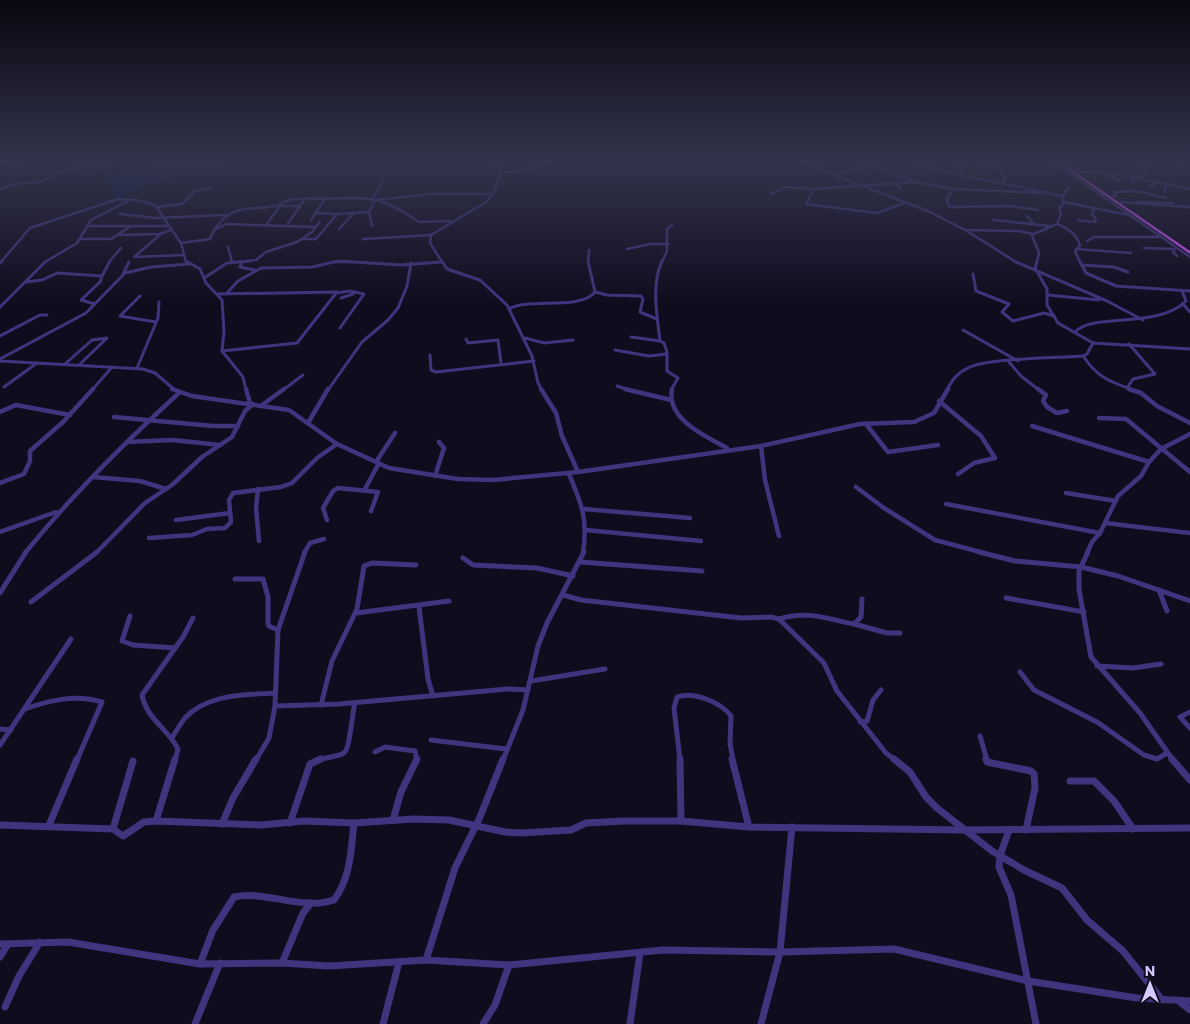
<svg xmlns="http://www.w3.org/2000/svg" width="1190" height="1024" font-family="Commissioner,sans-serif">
<rect width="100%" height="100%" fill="#110b1e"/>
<path fill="#07143c" d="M183 161H234L138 188 123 194 115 200 105 173Z"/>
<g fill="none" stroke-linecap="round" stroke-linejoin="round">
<path stroke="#07143c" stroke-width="1" d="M0 215 27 210 56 195 82 192 103 201H109"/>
<g stroke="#40347f" stroke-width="2.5">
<path d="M798 161 928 211 967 231 1016 262"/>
<path d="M914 161 920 166 936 170 1063 196"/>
<path d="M952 161 959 166 965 176"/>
<path d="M993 161 1005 178 1002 183"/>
<path d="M1052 161 1190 257"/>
<path d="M1177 161 1178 165"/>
<path d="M99 162 105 173"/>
<path d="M975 162 995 163"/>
<path d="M0 164 23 161"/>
<path d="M878 168 913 181"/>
<path d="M1075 171 1115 174 1190 189"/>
<path d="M499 173 519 171 556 161"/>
<path d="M837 174 865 168"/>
<path d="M1106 174 1120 181"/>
<path d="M1140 178 1146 174 1143 161"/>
<path d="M895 183 901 189"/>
<path d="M1134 183 1132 181 1136 177"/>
<path d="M1149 188 1157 182"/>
<path d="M0 189 14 184 40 182 57 173 111 161"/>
<path d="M953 189 947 199 949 207 1011 206 1038 210"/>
<path d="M1164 192 1167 184"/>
<path d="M771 194 786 187 814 189"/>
<path d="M1113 196H1116L1114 192 1137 191 1166 198"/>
<path d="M372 200 383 180"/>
<path d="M1064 202 1128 215"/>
<path d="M1121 202 1190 207"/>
<path d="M1138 202 1173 203"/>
<path d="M904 203 877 213 806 204 814 189 914 182 953 189 1047 193"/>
<path d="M279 206H300"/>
<path d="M158 207 182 204 195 191 210 188"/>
<path d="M369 212 372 226"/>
<path d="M316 213 338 214"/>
<path d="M120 214 156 218 225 215"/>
<path d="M1027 216 1033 223"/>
<path d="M311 220 325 199"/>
<path d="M993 220 1050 226"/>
<path d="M1078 220 1095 222 1096 219 1092 214 1094 209"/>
<path d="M267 224 280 206"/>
<path d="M1057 224C1068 228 1077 234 1080 246L1075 251 1080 262"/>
<path d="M287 225 305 199"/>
<path d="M89 226H167"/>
<path d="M339 229 353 214"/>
<path d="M214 230C233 203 246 211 275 206 281 205 286 200 293 199L362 198 380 201 397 208 419 222 450 221"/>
<path d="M966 230 1019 231 1033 234"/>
<path d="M162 233 134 257 184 255"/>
<path d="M119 235 159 234 171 230"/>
<path d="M79 239H111L131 226"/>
<path d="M302 239H316L337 214 369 212 375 200 430 194H493"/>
<path d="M363 239 431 235"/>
<path d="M1087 241 1094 237H1161"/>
<path d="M181 243 210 239 214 230 226 224 315 227"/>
<path d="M228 247 232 262"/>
<path d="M1144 248 1174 249"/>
<path d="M627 249 650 244H668"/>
<path d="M1076 249 1131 253"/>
<path d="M1175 249 1173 252 1177 256"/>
<path d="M1 262 30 228 118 199 137 200 155 205 181 243 186 262"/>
<path d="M45 262 77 243 91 220 130 200"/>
<path d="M109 262 121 248"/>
<path d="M238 262 256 260 266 252 297 242 312 232 320 222"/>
<path d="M334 262H352"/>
<path d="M442 262 430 243 431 235 486 202 494 193 501 169 491 161"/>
<path d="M588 262 589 250"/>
<path d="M662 262 667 251V229L672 225"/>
<path d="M1037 262 1039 253 1032 235 1057 224 1061 214 1059 207H1062L1063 196 1068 188"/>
</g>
<g stroke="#40347f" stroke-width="3">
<path d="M186 261 200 269 206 283 222 300 224 332 222 351 243 377 246 390"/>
<path d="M442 261 447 269 480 280 507 305 532 356 538 383 542 390"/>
<path d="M662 261C651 284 657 316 660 341L664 343 667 352V371L678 378 671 390"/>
<path d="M1014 261 1107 301 1143 320"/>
<path d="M1037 261 1035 268 1047 289V305L1058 323 1093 343"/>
<path d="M1080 261 1086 273 1116 286 1190 291"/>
<path d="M242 262 240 267 255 270"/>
<path d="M0 263 2 261"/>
<path d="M1081 265 1114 267 1128 272"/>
<path d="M123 274 129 262"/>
<path d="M973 274 976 291 1009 304 1002 312 1013 321 1044 313 1054 316"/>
<path d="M102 276 110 261"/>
<path d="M204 278 227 263 250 261"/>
<path d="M26 282 42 280 57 273 102 276 100 282 81 300 95 304"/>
<path d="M595 292 607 295 641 296 643 299 640 312 657 319"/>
<path d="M336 293 350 291 364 294 340 328"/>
<path d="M217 294 337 292 297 343 222 351"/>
<path d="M226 294 238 281 261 268 312 267 338 261 401 265 441 262"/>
<path d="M1048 295 1099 300"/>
<path d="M140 296 120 316 156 322"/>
<path d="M341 298 353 294V292"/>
<path d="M1183 304 1190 312"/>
<path d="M0 307 46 261"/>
<path d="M509 309C527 297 580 311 595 292L588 261"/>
<path d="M963 330 1018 361"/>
<path d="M1076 331C1094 313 1158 329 1186 301L1182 291"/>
<path d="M0 336 40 315H47"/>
<path d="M631 337 660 341"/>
<path d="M525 338 544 343 573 340"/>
<path d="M466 339 468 343 498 340 501 363"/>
<path d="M615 350 649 356 667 354"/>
<path d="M430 355 431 370 436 372 534 361"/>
<path d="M1083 356C1098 378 1109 381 1133 390"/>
<path d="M0 359 86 313 125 273 151 267 189 264"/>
<path d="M0 361 143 369 155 373 175 390"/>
<path d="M1009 362 1021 376 1039 390"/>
<path d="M65 364 92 340 107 338 79 365"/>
<path d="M137 368 158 318 159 302"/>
<path d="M617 386 629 390"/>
<path d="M4 387 37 363"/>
<path d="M1127 388 1133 379 1155 374 1129 344"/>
<path d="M92 390 112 367"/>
<path d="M283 390 303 375"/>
<path d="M328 390 362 342 388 320 398 308 407 286 411 263"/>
<path d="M947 390C952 380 957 373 968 368 986 358 1058 358 1083 356L1087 354 1093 343 1190 349"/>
</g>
<g stroke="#40347f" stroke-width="4.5">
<path d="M172 389 192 396 289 410 337 444 389 468 458 479 493 480 578 472 761 446 860 424 914 422 934 413 948 389"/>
<path d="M246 389 250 403"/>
<path d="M541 389 556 413 562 436 578 472"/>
<path d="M625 389 671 400"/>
<path d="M672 389C666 419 705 436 727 448"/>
<path d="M1038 389 1046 395 1043 401 1047 407 1057 413 1067 411"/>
<path d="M1129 389 1141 393 1157 406 1190 423"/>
<path d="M939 401 981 436 995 458 974 463 958 474"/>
<path d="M262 405 284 389"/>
<path d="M0 412 16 405 70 415"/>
<path d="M114 417 213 426H238"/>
<path d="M1099 418 1126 419 1190 472"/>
<path d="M308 423 328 389"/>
<path d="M866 424 888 452 938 445"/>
<path d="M1032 426 1149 462"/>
<path d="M127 442 172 440 221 445"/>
<path d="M761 446 765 480 779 536"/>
<path d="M376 462 395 433"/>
<path d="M569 474C582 505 588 519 583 553"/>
<path d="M435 476 444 448 439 442"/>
<path d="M93 477 140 481 166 489"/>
<path d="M0 483 24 474 30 461V451L63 422 93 389"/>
<path d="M856 487 884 508 935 540 984 553"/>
<path d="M258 489 256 508 259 541"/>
<path d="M365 489 379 463"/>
<path d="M1066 493 1116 501"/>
<path d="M946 504 1100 533"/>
<path d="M584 509 690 518"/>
<path d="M176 520 230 513"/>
<path d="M327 520 323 508 333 491 338 488 378 492 371 511"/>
<path d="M1105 523 1190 533"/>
<path d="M586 530 701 541"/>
<path d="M0 532 56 512"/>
<path d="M149 538 192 535 207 529 225 528 231 522 229 500 233 493 281 487 292 483 317 458 337 444"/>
<path d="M25 553C72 495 124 443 180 392"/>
<path d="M96 553 145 503 172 485 202 457 232 437 245 411 253 404"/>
<path d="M304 553 310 543 324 539"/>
<path d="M1087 553 1092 542 1100 533 1118 496 1141 476 1149 462 1161 449 1190 434"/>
</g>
<g stroke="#40347f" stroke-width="5">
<path d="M979 552 1015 561 1081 567 1118 576 1190 601"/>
<path d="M1088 552 1079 571V589L1091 657 1140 713 1173 760"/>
<path d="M463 558 473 565 537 568 573 576"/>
<path d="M580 562 702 571"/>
<path d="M235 579H263L268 597V623L269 626 278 630"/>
<path d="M1159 590 1167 611"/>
<path d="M0 593 26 552"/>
<path d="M563 595 581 600 741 618 771 617 779 619 824 663 837 691 886 753 895 760"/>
<path d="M1006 598 1084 612"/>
<path d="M31 602 97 552"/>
<path d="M419 607 428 679 433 696"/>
<path d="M356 613 449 601"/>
<path d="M130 616 122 641 133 645 175 648"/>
<path d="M779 619C807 610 827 619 854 624L861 617 862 599"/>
<path d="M854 624 887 633H900"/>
<path d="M1097 666 1133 668 1161 664"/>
<path d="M1020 672 1034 690 1097 722 1144 755 1157 759 1167 753"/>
<path d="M531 681 605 669"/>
<path d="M321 705 332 661 357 609 364 566 372 563 416 565"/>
<path d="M275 706 339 704 508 689 528 690"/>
<path d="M25 709C50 700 76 694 102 702L77 760"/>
<path d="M1190 712 1180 717 1190 728"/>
<path d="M860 722 867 721 873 700 881 690"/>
<path d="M0 729 11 730"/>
<path d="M980 736 987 760"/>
<path d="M172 738C176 731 180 724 185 718 207 694 245 695 275 693"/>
<path d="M431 740 506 749"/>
<path d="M0 745 71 639"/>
<path d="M375 752 385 747 415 751 417 760"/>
<path d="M175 760 178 749C168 729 146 718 142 695L183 637 193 618"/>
<path d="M256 760 269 738 275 706 278 630 305 552"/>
<path d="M316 760C324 758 337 757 344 753 350 749 352 713 355 703"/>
<path d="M503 760 523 710 538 646 547 623 584 552"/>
<path d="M680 760 674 708 677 697C693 691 721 702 731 716L730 744 733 760"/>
</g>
<g stroke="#40347f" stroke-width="7">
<path d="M680 759 681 821"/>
<path d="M732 759 749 827"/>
<path d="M894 759 910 772 926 797 937 808 992 851 1024 870 1062 888 1087 920 1123 951 1162 1000"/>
<path d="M986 759 987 762 1031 771 1034 774 1035 788 1026 830"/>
<path d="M1172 759 1190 780"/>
<path d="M1070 781H1094L1114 801 1133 829"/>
<path d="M393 820 401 792 417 759"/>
<path d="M156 821 175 759"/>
<path d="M290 823 310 764 321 759"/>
<path d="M222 824 233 798 256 759"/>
<path d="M0 825 113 829 123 836 144 822 156 821 261 825 303 821 354 823 414 819 449 820 505 832 521 833 571 830 586 823 624 821H681L749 827 964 830 1190 828"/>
<path d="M49 825 77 759"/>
<path d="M113 829 133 761"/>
<path d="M1009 830 1000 856 999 867 1011 895 1036 1024"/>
<path d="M0 944 68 942 200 964 282 963 329 966 426 960 509 965 663 950 780 952 894 949 1028 981 1137 998 1190 1001"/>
<path d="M0 957 8 944"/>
<path d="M426 960 455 868 480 817 503 759"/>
<path d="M282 963 303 913 311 903"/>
<path d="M200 964 213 930 234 897C267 890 301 911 334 900 351 877 351 850 354 823"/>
<path d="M1180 1002 1190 1010"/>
<path d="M5 1007 19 976 40 942"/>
<path d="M195 1024 220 963"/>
<path d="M383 1024 399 962"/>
<path d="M483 1024 495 1005 509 965"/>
<path d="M630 1024 640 953"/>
<path d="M761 1024 780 952 792 827"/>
</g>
<path fill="#d350ff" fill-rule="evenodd" d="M1055 161H1059L1190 251V254Z"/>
</g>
<linearGradient id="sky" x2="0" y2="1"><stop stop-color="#090610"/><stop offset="0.53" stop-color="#32344c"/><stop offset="1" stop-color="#32344c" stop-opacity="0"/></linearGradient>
<rect width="1190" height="304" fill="url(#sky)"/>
<g transform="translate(1150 984)" stroke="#110b1e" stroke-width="4" paint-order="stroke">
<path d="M0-4L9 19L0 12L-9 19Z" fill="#d5c9ff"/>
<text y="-8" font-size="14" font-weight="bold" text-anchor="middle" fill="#d5c9ff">N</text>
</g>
</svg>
